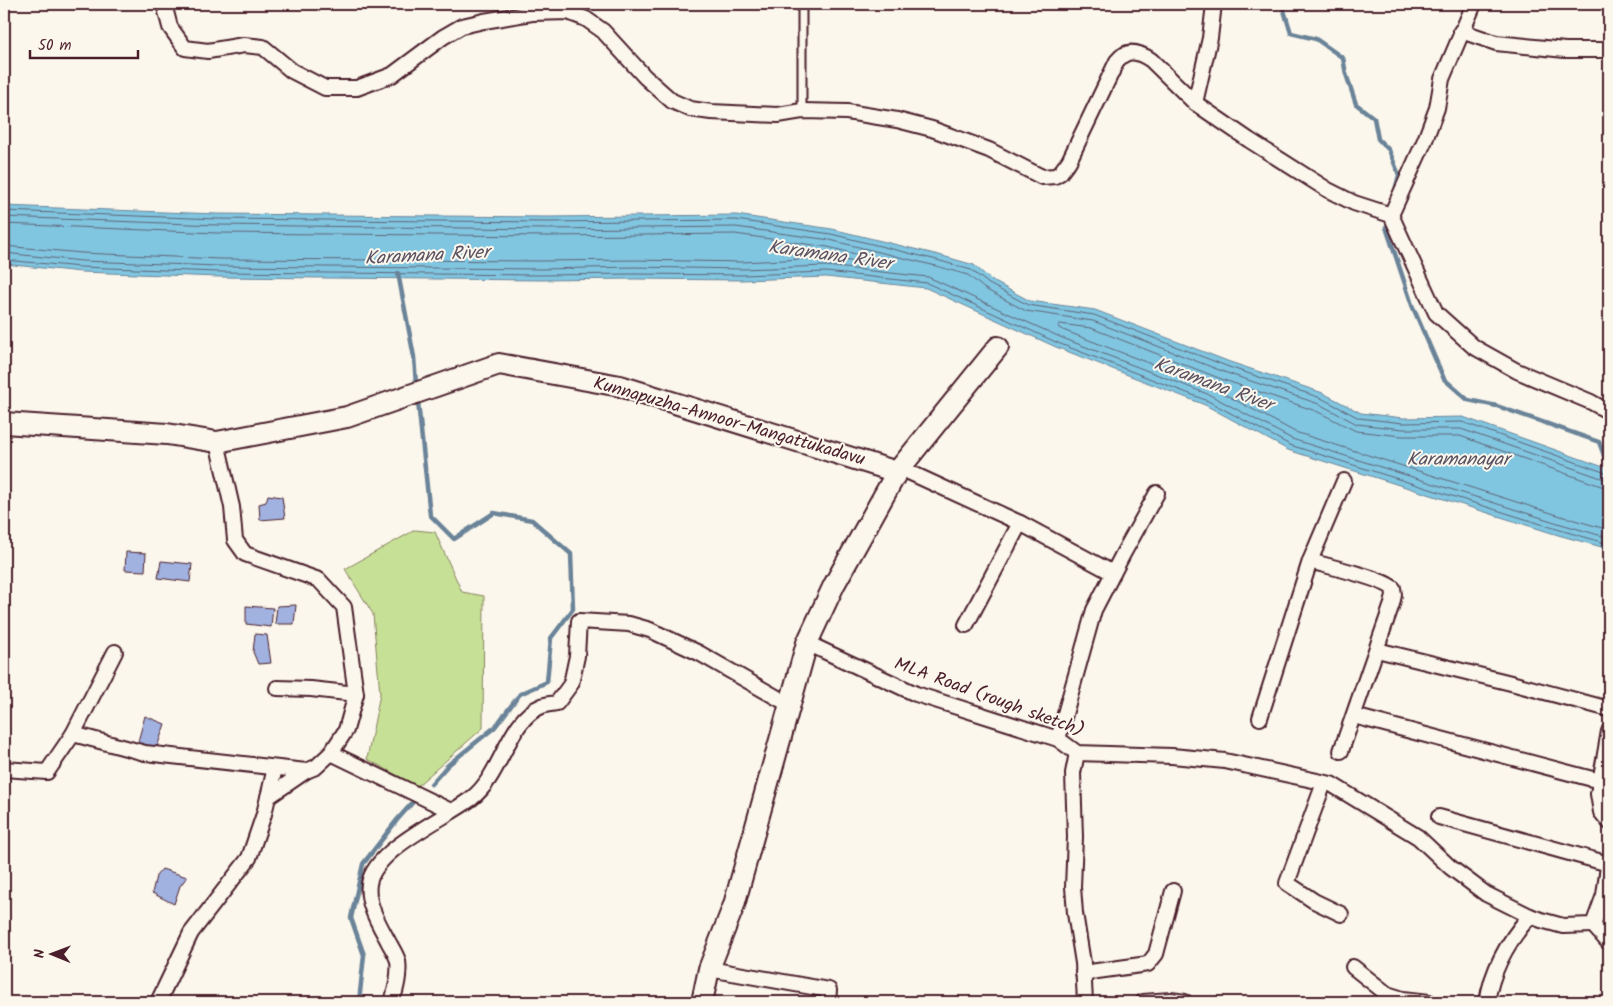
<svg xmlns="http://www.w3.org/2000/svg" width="1613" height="1006" font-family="Kalam,sans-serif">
<rect width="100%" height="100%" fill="#fbf7ec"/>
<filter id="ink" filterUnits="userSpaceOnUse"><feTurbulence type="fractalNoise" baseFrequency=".02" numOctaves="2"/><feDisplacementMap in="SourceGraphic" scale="10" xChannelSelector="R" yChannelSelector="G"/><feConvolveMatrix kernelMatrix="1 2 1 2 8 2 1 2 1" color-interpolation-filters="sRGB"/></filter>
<g filter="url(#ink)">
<path fill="#c6e096" stroke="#888060" d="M415 530 435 532 462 592 484 596 483 728 417 786 367 759 380 694 373 614 345 569Z"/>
<path fill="#80c6e1" stroke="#6a8398" d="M4 206 217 214 547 217 736 215 832 229 939 255 974 265 991 280 1030 301 1095 310 1230 362 1323 393 1361 413 1403 418 1463 417 1609 469V549L1558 535 1288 450 1205 405 1056 347 926 288 826 277 742 280 634 279 541 280 219 277 81 272 4 264Z"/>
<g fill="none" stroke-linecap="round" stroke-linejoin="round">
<g stroke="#606274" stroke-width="1">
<path d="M4 211 217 219 547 222 736 220 831 234 937 260 971 270 989 284 1028 305 1094 315 1229 367 1321 398 1359 418 1403 423 1462 422 1609 474"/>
<path d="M4 217 217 225 547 229 736 227 830 240 936 266 968 275 985 289 1026 311 1093 321 1227 373 1319 404 1357 424 1403 429H1461L1604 479 1609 480"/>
<path d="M4 224 217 233 547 236 735 234 828 247 876 259 878 261 875 264 825 258 742 262 634 260 541 261 220 259 82 253 4 246"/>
<path d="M4 253 82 261 219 266 541 269 634 267 742 269 826 266 928 277 1060 337 1210 395 1292 439 1561 524 1609 538"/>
<path d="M4 260 81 267 219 272 541 275 634 274 742 275 826 272 927 283 1058 343 1208 401 1290 445 1560 530 1609 544"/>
<path d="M1609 488 1601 486 1460 436H1402L1356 431 1316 411 1224 380 1091 328 1060 324 1058 325 1059 328 1063 330 1213 388 1295 432 1564 517 1609 530"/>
</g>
<g stroke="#6a8398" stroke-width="4.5">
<path d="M1282 4 1291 33 1316 39 1343 58 1346 74 1356 104 1374 118 1378 139 1389 150 1399 175 1395 191"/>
<path d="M1386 227 1412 305 1444 379 1468 400 1497 406 1599 442 1609 469V474"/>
<path d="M398 273 414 357 416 384"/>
<path d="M418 402 430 515 454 539 494 513 532 520 571 554 573 609 551 638 547 682 520 694 495 727 448 765 431 784"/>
<path d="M359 1002 364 955 351 918 363 864 397 820 413 802"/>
</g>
</g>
<g fill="#a1b1e0" stroke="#4a1f2b">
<path d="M268 495 282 497 285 518 260 520 259 504 266 502Z"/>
<path d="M126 552 146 553 145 571 125 570Z"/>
<path d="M161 561 192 564 190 582 158 578Z"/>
<path d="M296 605 294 624H275L277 606Z"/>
<path d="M246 606 273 608 271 627 246 624Z"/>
<path d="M255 634 267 635 271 663 258 664 253 652Z"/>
<path d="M145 716 165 724 156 750 137 745Z"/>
<path d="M162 869 187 877 180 886 174 904 152 893 156 876Z"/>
</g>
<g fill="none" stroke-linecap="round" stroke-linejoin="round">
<defs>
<path id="lane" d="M802 5V111"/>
<g id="street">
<path d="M164 4 170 27 185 48 208 51 244 45 263 47 292 71 325 88H357L392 75 443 37 462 26 484 21 532 13 568 12 586 19 603 31 645 77 672 101 690 109 711 112 778 115 802 111 847 112 897 120 932 129 989 150 1042 177 1055 176 1060 173 1069 161 1117 61C1127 48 1139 52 1151 60L1195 103 1249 140 1328 190 1354 203 1391 215 1436 313 1474 347 1517 371 1591 402 1609 412"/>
<path d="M1461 31 1496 43 1565 50H1609"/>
<path d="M1195 103 1210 38 1214 4"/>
<path d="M1391 215 1425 140 1437 108 1442 79 1474 4"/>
<path d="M217 442 232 507 235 540 245 554 319 580 344 607 356 694 346 730 331 753 451 811"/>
<path d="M900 468 1020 523 966 625"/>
<path d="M1020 523 1113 573"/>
<path d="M1310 561C1329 567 1379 577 1393 588L1394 595 1392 604 1341 751"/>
<path d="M807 643 916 694 1058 739 1077 753 1172 756 1225 761 1331 784 1418 837 1450 867 1486 894 1530 916 1541 920 1563 926 1593 925 1604 895 1609 859"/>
<path d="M1377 650 1511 683 1609 709"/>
<path d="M277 688 311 689 356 694"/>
<path d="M1354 716 1600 781"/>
<path d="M1260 718 1310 561 1344 481"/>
<path d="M1609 731 1598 794 1601 812 1609 822"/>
<path d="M73 734 115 652"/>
<path d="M1058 739 1094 610 1123 554 1157 493"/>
<path d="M1077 753 1073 773 1075 837 1073 887 1075 913 1083 963 1085 1002"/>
<path d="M4 769 47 772 73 734 145 753 306 771 316 767 331 753"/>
<path d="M1324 783 1287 883 1314 901 1341 914"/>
<path d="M268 797 306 771"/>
<path d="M1439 817 1609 864"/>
<path d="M1593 925 1609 943"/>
<path d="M1353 967 1387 994 1403 999 1429 1002"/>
<path d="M709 969 829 990 828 1002"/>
<path d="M1083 973 1148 964 1156 954 1173 891"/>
<path d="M158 1002 191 933 249 858 264 814 275 768"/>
<path d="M392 1002C396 989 400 975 398 961 396 954 391 947 388 941 379 924 366 903 369 884 374 849 446 818 472 798 502 775 508 719 542 706 547 704 552 704 557 703L571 684 577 656 579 621 629 624 650 630 699 653 790 705"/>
<path d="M1143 1002 1171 1000 1185 1002"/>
<path d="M1487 1002C1492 970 1508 941 1530 916"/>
</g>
<g id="secondary">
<path d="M4 423 167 434 217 442 347 417 499 364 620 386 897 472"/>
<path d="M702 1002 709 969 734 905 807 643 834 585 897 472 998 347"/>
</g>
</defs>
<use href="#lane" stroke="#4a1f2b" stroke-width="11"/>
<use href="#street" stroke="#4a1f2b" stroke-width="18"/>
<use href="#secondary" stroke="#4a1f2b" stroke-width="24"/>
<use href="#lane" stroke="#fbf7ec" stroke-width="7"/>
<use href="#street" stroke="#fbf7ec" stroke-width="14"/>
<use href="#secondary" stroke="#fbf7ec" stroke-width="20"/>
</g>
</g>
<g text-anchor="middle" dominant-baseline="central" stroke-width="4" stroke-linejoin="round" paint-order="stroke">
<g font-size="18" fill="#4a1f2b" stroke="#fbf7ec">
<text transform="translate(729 422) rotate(16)">Kunnapuzha-Annoor-Mangattukadavu</text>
<text transform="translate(989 698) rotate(20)">MLA Road (rough sketch)</text>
</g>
<g font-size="19" font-style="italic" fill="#5a5162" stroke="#fbf7ec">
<text transform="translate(427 256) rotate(-3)">Karamana River</text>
<text transform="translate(830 256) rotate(8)">Karamana River</text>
<text transform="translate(1213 385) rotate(20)">Karamana River</text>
<text x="1458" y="460">Karamanayar</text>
</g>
</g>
<rect width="1613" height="1006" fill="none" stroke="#fbf7ec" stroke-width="20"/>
<rect x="10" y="10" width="1593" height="986" fill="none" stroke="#4a1f2b" stroke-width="2" filter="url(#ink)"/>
<g transform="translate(52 954) rotate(271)" stroke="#fbf7ec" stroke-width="4" paint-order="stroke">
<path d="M0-4L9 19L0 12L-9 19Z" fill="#4a1f2b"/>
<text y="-8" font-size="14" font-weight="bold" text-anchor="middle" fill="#4a1f2b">N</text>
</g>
<path d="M30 50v8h108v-8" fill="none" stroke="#4a1f2b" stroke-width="2.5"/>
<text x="38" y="50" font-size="15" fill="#4a1f2b" stroke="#fbf7ec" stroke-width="4" paint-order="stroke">50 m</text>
</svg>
